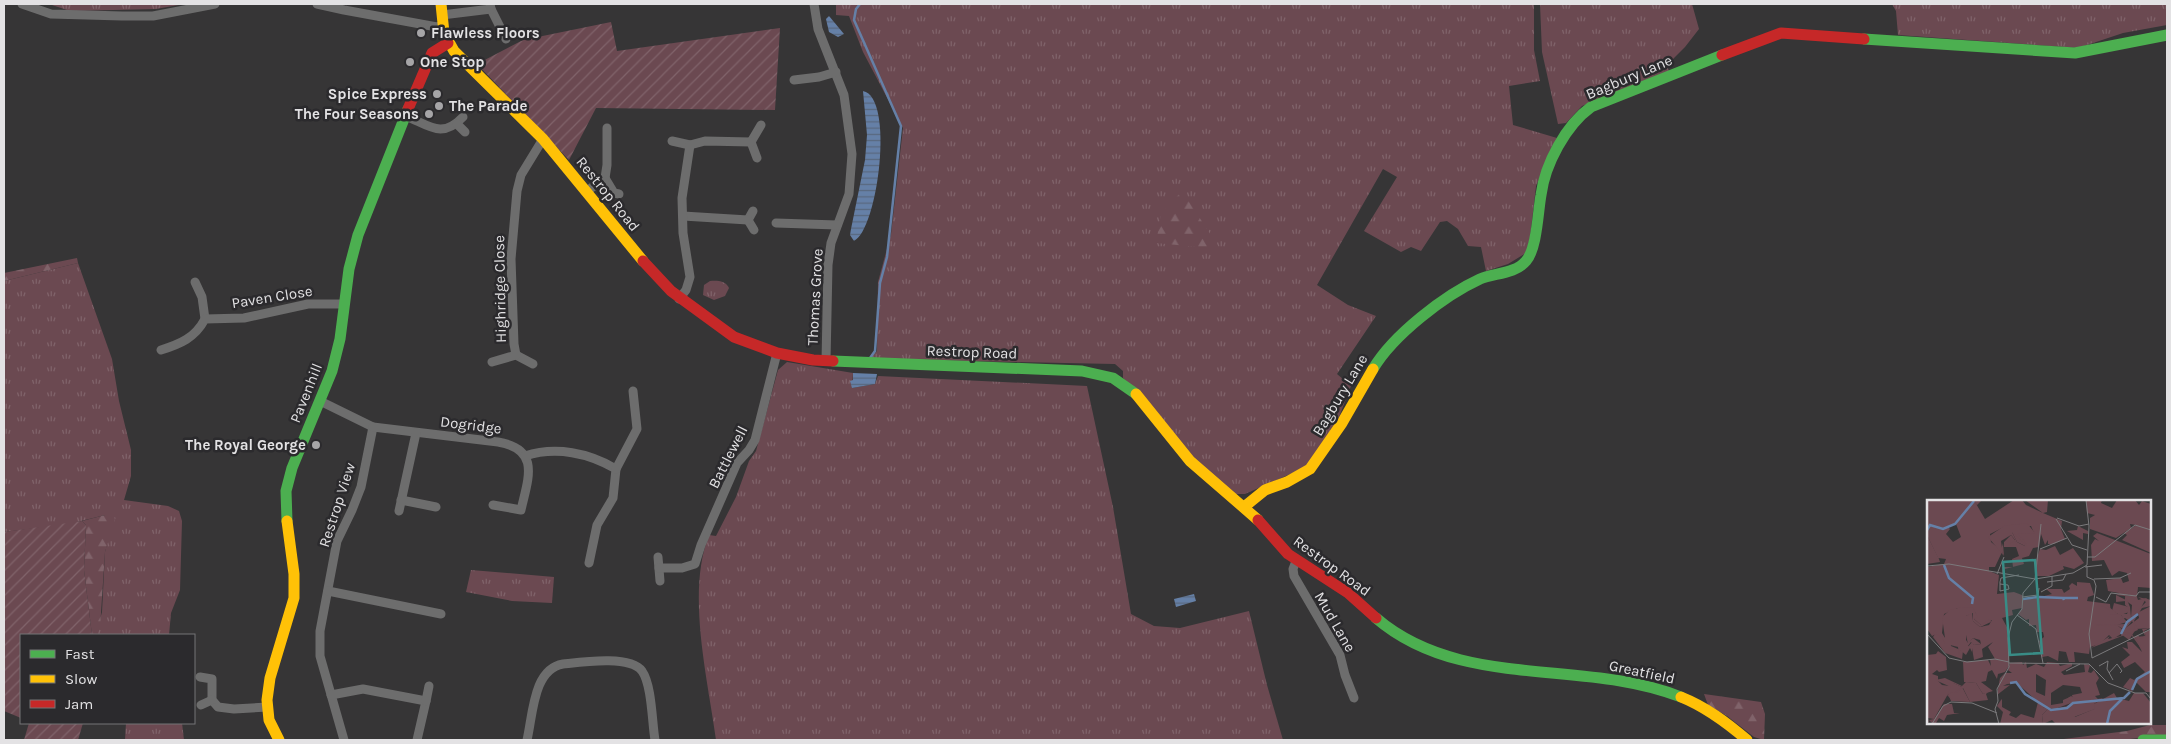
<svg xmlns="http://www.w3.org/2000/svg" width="2171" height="744" font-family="Karla,sans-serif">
<defs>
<pattern id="grass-tufts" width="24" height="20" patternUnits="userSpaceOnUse" patternTransform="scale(1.25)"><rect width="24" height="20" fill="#6b4951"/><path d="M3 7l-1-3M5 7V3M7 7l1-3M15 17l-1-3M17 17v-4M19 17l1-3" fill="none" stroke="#80636a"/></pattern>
<pattern id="forest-firs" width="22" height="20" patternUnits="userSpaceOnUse" patternTransform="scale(1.25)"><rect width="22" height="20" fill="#6b4951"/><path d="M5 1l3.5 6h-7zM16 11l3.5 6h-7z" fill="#80636a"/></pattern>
<pattern id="garden-furrows" width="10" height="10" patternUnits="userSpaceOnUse" patternTransform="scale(1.25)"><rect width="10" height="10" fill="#6b4951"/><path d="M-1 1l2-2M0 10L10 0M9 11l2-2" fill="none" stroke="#80636a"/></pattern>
<pattern id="water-rules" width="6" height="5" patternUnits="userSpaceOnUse" patternTransform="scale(1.25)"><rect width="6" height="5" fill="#6580a7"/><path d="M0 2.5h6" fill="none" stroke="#58687f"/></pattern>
</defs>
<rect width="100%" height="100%" fill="#363536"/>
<g fill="url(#grass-tufts)">
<path d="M49 4H184L156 9 70 11Z"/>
<path d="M836 4H1534V50L1540 81 1509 86 1513 125 1557 138 1536 186 1530 238 1526 253 1508 264 1486 271 1481 247 1468 246 1458 229 1447 221 1440 222 1421 251 1411 247 1401 252 1364 231 1397 177 1383 169 1317 285 1348 305 1376 316 1337 374 1351 386 1334 430 1306 467 1245 494H1235L1201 467 1123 378V371L1115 364 869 359 877 351 878 282 891 234 903 128 863 52 849 16 836 15Z"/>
<path d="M1540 4H1692L1699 29 1685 47 1667 65 1669 72 1582 106 1566 123 1558 124 1542 52Z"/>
<path d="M1892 4H2167V25L2123 33 2078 48 1898 35 1896 11Z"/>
<path d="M78 263 112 359 119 401 131 450V476L124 500 168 506 179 511 182 521 180 590 171 613 169 635H96L102 612 105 552 107 544 105 515 69 524 4 532V281Z"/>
<path d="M710 281C717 280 726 281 729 288L725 296 714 300 703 295 704 285Z"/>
<path d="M787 362 853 373 852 388 875 384 878 376 1087 386 1113 507 1131 614 1154 626 1180 628 1249 611 1267 685 1283 740H716C708 679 686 593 709 535L716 536 736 497 749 461 756 451 778 370Z"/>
<path d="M471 570 554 577 552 603 512 601 466 592Z"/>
<path d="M126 723H182L184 740H125Z"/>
</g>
<g fill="url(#forest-firs)">
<path d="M1182 191 1220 249 1156 243 1161 214Z"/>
<path d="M77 258 78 263 4 281V273Z"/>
<path d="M105 515 113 516 115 519 105 552 100 628 96 635H92L84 570 86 525 82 521Z"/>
<path d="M1704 694 1761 702 1765 714 1764 740 1754 737 1727 716 1708 705Z"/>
<path d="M2150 725H2167V735L2121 740H2056L2127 731Z"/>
</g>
<g fill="url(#garden-furrows)">
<path d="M611 22 617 51 780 28 775 110 596 108 569 160 477 64 523 40Z"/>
<path d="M82 521 86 525 84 570 92 635H21V718L4 711V532Z"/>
<path d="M29 723H83L78 740H24Z"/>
</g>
<g fill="url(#water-rules)">
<path d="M829 16 844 34 838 37 829 32 826 19Z"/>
<path d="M863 91C895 97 878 230 854 241L850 235 851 229 865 160 867 135Z"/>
<path d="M853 373 877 374 875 384 852 388 850 381 853 380Z"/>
<path d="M1194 594 1196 601 1176 607 1174 599Z"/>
</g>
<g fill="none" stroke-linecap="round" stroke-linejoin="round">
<path stroke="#6580a7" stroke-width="2.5" d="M860 4 856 9 854 20 901 126 887 257 880 283 875 351 870 358"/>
<g stroke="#6d6d6d" stroke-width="9">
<path d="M22 4 51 14 122 16H153L215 4"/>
<path d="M317 4 344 10 437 27 443 25"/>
<path d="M814 4 818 29 844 95 852 154 849 194 831 243 828 265 826 361"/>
<path d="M491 9 506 39"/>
<path d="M442 15 491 9 490 4"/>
<path d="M794 80 819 77 836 72"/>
<path d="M406 116C430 126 442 139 463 117"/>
<path d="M457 124 465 132"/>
<path d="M672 141 690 145"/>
<path d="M757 158 751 142 761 125"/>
<path d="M605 178 614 193 619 194"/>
<path d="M587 191 605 178 607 165V128"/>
<path d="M753 211 748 220 754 230"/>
<path d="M683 216 748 220"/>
<path d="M776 223 837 225"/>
<path d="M195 282 202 297 205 319"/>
<path d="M679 299 686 290 690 277 683 233 682 198 690 145 705 141 751 142"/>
<path d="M161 350C180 344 195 338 205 319L244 318 308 304H344"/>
<path d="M516 355 533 364"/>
<path d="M492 362 516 355 514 344 511 259 517 191 521 175 543 139"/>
<path d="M320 401 373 427 361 487 352 510 337 541 320 631V656L344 740"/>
<path d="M373 427 498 442C541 449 528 479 521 510L493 505"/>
<path d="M525 456C556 446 589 453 616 469L613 498 597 525 589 563"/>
<path d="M616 469 637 429 633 391"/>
<path d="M401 500 436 507"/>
<path d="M399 511 416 433"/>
<path d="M658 557 660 581"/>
<path d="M1296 561 1293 569 1294 576 1340 655 1345 675 1354 698"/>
<path d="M659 568H682L695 564 701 545 737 463 749 450 755 440 777 353"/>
<path d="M328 591 441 614"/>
<path d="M200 677 212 679V700L218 707 234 709 267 707"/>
<path d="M331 695 363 689 426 701 417 740"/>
<path d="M426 701 429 686"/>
<path d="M201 705 212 700"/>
<path d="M527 740C533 715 533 669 563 664 582 662 630 655 642 671 652 685 652 723 655 740"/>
</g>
<g stroke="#4caf50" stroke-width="11">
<path d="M1864 39 2075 53 2167 35"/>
<path d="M833 361 1082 371 1113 378 1136 394"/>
<path d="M1373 369C1393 335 1445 295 1480 279 1494 273 1515 274 1526 261 1537 249 1538 211 1541 195 1545 164 1566 125 1591 107L1722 55"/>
<path d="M287 521 286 491 292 468 332 371 340 339 349 269 358 235 408 109"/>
<path d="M1376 618C1461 691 1583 658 1681 697"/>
<path d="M2143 740H2167"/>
</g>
<g stroke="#ffc107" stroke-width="11">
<path d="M441 4 444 33 454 51 543 139 643 261"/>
<path d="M1136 394 1190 461 1258 520"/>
<path d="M1244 507 1265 490 1287 482 1310 469 1342 423 1373 369"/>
<path d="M1681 697C1706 707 1726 722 1747 740"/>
<path d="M279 740 269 720 267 700 270 678 294 598V574L287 521"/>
</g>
<g stroke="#c62828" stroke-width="11">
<path d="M1722 55 1781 33 1864 39"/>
<path d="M408 109 432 53 448 43"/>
<path d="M643 261 671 291 734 337 777 353 813 360 833 361"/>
<path d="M1258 520 1288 554 1348 593 1376 618"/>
</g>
</g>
<g fill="#a6a5a7" stroke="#2b2a2d" stroke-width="2">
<circle cx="421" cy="33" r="5"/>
<circle cx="410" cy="62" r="5"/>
<circle cx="437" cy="94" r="5"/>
<circle cx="439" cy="106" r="5"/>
<circle cx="429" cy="114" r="5"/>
<circle cx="316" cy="445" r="5"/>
</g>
<g text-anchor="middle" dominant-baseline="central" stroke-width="5" stroke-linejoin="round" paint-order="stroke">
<g font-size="15" font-weight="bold" fill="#e3e2e4" stroke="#2b2a2d" text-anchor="start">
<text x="431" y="33">Flawless Floors</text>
<text x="420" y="62">One Stop</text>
<text x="427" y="94" text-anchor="end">Spice Express</text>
<text x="449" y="106">The Parade</text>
<text x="419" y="114" text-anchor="end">The Four Seasons</text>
<text x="306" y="445" text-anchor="end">The Royal George</text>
</g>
<g font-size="15" fill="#e3e2e4" stroke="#2b2a2d">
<text transform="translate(1629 77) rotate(-23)">Bagbury Lane</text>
<text transform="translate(608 194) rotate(51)">Restrop Road</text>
<text transform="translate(500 289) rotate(-91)">Highridge Close</text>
<text transform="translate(272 297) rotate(-9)">Paven Close</text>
<text transform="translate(815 297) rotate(-87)">Thomas Grove</text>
<text transform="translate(972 352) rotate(2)">Restrop Road</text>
<text transform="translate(306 393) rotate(-68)">Pavenhill</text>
<text transform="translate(1340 395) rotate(-59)">Bagbury Lane</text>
<text transform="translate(471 425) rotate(7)">Dogridge</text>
<text transform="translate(728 457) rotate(-63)">Battlewell</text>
<text transform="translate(337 505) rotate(-72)">Restrop View</text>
<text transform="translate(1332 566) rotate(36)">Restrop Road</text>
<text transform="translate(1335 622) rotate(60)">Mud Lane</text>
<text transform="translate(1642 672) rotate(12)">Greatfield</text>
</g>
</g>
<g transform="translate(1927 500)">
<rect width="224" height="224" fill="#363536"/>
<path d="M1 0H55L50 5 48 2 58 19 87 0H95L99 5 116 13 98 0H121L120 12 116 13 135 21 134 29 138 39 127 44H121V40L118 45 114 34 112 47 106 48 102 56 95 58 97 64 78 69 75 75V67H86L85 59 92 56 89 47H77V42L84 35 90 43 98 46 90 42 85 32 107 33 104 26H79L63 34 64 42 74 50 76 43 77 56 75 52 68 67H62V71L72 75 70 94 87 92 95 95 96 99H105L125 94 119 89H135L137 93 143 89 142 86 145 83 150 86V82L163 83 167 95 161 97 160 101 183 104 184 114H191L185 111 187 103 202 107V112L194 115 200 122 190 125 196 130 212 118 211 113 204 117 205 105 199 101 189 102V95L199 100 198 95 208 96 181 91 179 80 194 78 196 83 202 81 200 73 192 71 185 76 177 60 165 61 164 45 168 39 172 41 166 36 170 33 224 54V88L211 87 210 97 211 100 219 98 222 100H218L212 112 224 106V128L209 129 202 140 194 134 186 139 182 135 173 144 163 147 162 154 147 152 148 162H142L139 152 132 151 131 161 121 156 115 157 112 141 117 137 116 132H110L109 125 102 126V119L99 120 91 114 95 108 85 110 86 115 75 118 81 129 82 166 78 172 71 174 70 179 65 170 61 172 59 181 54 182 66 191 56 194 49 183 37 182 36 162 61 160 64 166 63 159H68L61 147 66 142 55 149 56 157 47 160 45 148H40L45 142 47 145 54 144 53 140 46 138 41 144 37 126 39 116 45 112 46 121 53 127 62 125 65 120 55 126 47 119 49 113 31 108 17 114 15 133 18 138H23L24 146 36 151 35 159 18 153 6 137 8 134 5 136 0 129V67L17 64 19 59 11 58 0 35ZM29 24 34 37 26 42 19 34 23 29 21 27ZM159 0H175L174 3 185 8 190 0H208L212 5 215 1 224 4V53L195 40 200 35 197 33 205 28 209 25 203 24 204 28 189 38 163 29V18L168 15 160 13ZM151 26 161 31V34L156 33V40L140 31 150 30ZM128 46 133 55 146 48 157 63 147 69 136 66 137 69 122 76H109L108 63 113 49 119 50ZM224 130V170L221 172 224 171V192H219L209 182 205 191 196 187 203 178 207 180 218 172 208 162 197 168 194 162 203 155 195 147 201 149 200 142H205L215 152 208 137 219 136 217 132ZM11 151 19 157 20 170 12 172 10 170 5 174 11 176V181L15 185 23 186 13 181 18 179 35 187 43 202 24 201 21 194 7 219 1 218 2 223 0 221V155L9 154ZM95 162 96 165 99 162 100 168 109 164 117 167 120 162 131 163 133 166 145 163V166L134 172 137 175 158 172 157 164 163 165 161 172 164 173 167 170 172 178 169 183 173 195 168 196 171 199 154 202 146 200 145 195 155 193 153 187 136 185 124 193V205L136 203V200L143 197 147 210 148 217 167 209V204L187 193 190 198 202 201 207 193H216L224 203V224H147L144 203 128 209 116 207 121 209 115 215 116 224H73L76 212 70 206 74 200 75 199V207L84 212 82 215 89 218 94 214 107 218 111 202 90 183 80 184 76 186 83 185 70 195 73 178 78 173H85L81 170 83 163ZM109 174 119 180 118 196 109 192Z" fill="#6b4951" fill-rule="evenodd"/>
<path d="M100 23 108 33 90 34 95 38 100 45V46L85 32 90 42 99 47H91L88 41 82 44 88 40 84 35 74 41 76 55 61 37 77 26ZM0 35 12 59 13 62 0 64ZM195 92 202 95H198L203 107 204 117 219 102 211 97 224 100V106L215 108 207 121 211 130 206 132 208 127 203 131 208 127 205 121 195 133 202 132 204 133 207 137 211 135 213 138 218 136 215 129 223 128 217 131 219 136 218 137 213 139 208 137 213 145 215 150 203 133 164 148 183 136 181 139 194 136 196 129 191 126 169 125 198 124 201 120 198 118 192 121 196 118 194 115 183 114V110L174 106 183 109 178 104 191 114H200L202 108 198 105V96L189 95ZM35 107 46 108 51 117 47 119 54 125 63 119 64 122 53 127 46 121V113L39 116V140L41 143 46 138 54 144 47 145 44 142 41 146 45 147V152L43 148 39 155 33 150 32 156 31 147 23 145V138H18V144L15 137 10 135 9 134 5 136 8 130 10 134 18 138 15 117 23 110ZM18 178 35 186 39 182 49 183 56 194 62 191 59 194 61 200 43 202 36 188 29 193H27L35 187 26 183V192L21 194 25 200 20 195 24 187 8 180ZM144 196 154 202 176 198 167 204 168 209 147 217V224L128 223 125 220 116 224 115 215 121 209 116 207 128 209 140 206 144 203 141 198ZM17 204H25L27 213H33L20 215 17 221 12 218 9 223 13 224 5 223 2 220 7 219Z" fill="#6b4951"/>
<path fill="none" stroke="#6580a7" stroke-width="2.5" d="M0 30 3 25 16 29 28 24 47 1M17 65 22 78 46 98 45 104M112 97 136 98M96 99 111 97M137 100 136 98H151M194 134 200 122 211 114M83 183 89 182 98 194 124 210 140 208 146 203 197 198 203 192M205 190 210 179 224 171M180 224 183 211 195 199"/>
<path fill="none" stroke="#7b7a7c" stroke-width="1" d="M130 18 152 26 162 24M129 19 145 45 160 50M113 49 140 38M160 57H168L208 25 224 30M0 66 22 64 108 79 146 73 160 65 162 26 159 0M160 66V77L167 80 169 86 162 134 165 158M158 67 175 65M70 74 77 57M74 78 92 75M108 79 114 24M167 79 193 78 204 73M120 82 136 80 139 74M73 84 81 85 82 89 73 91V82L74 78M114 92 125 86V76M95 97 111 95 112 88M169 97 179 102 184 93 209 96 212 92H224M90 115 109 129 116 163M0 134 22 158 40 162 68 159 82 162M165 158 224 129M82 163 162 164 181 183 208 193H219L224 199M172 166 181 161 180 169 186 180M139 171 153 164M182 173 190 164 195 171 193 173M5 224 16 206 24 202 45 203 70 213M72 224 68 209 71 201 70 189 82 167 81 138 85 122 95 109 96 93 108 79"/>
<path fill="#398c86" fill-opacity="0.15" stroke="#398c86" stroke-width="2.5" d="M108 60 115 153 83 155 76 62Z"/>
<rect width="224" height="224" fill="none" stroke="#e3e2e4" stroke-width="2.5"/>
</g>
<rect width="2171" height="744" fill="none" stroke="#e3e2e4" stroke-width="10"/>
<rect x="20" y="634" width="175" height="90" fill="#2b2a2d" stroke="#757476"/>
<rect x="30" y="650" width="25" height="8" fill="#4caf50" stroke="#757476"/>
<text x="65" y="659" font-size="15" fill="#e3e2e4">Fast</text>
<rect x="30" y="675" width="25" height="8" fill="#ffc107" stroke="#757476"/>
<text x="65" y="684" font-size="15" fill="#e3e2e4">Slow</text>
<rect x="30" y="700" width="25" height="8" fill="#c62828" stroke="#757476"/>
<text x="65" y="709" font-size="15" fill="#e3e2e4">Jam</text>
</svg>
